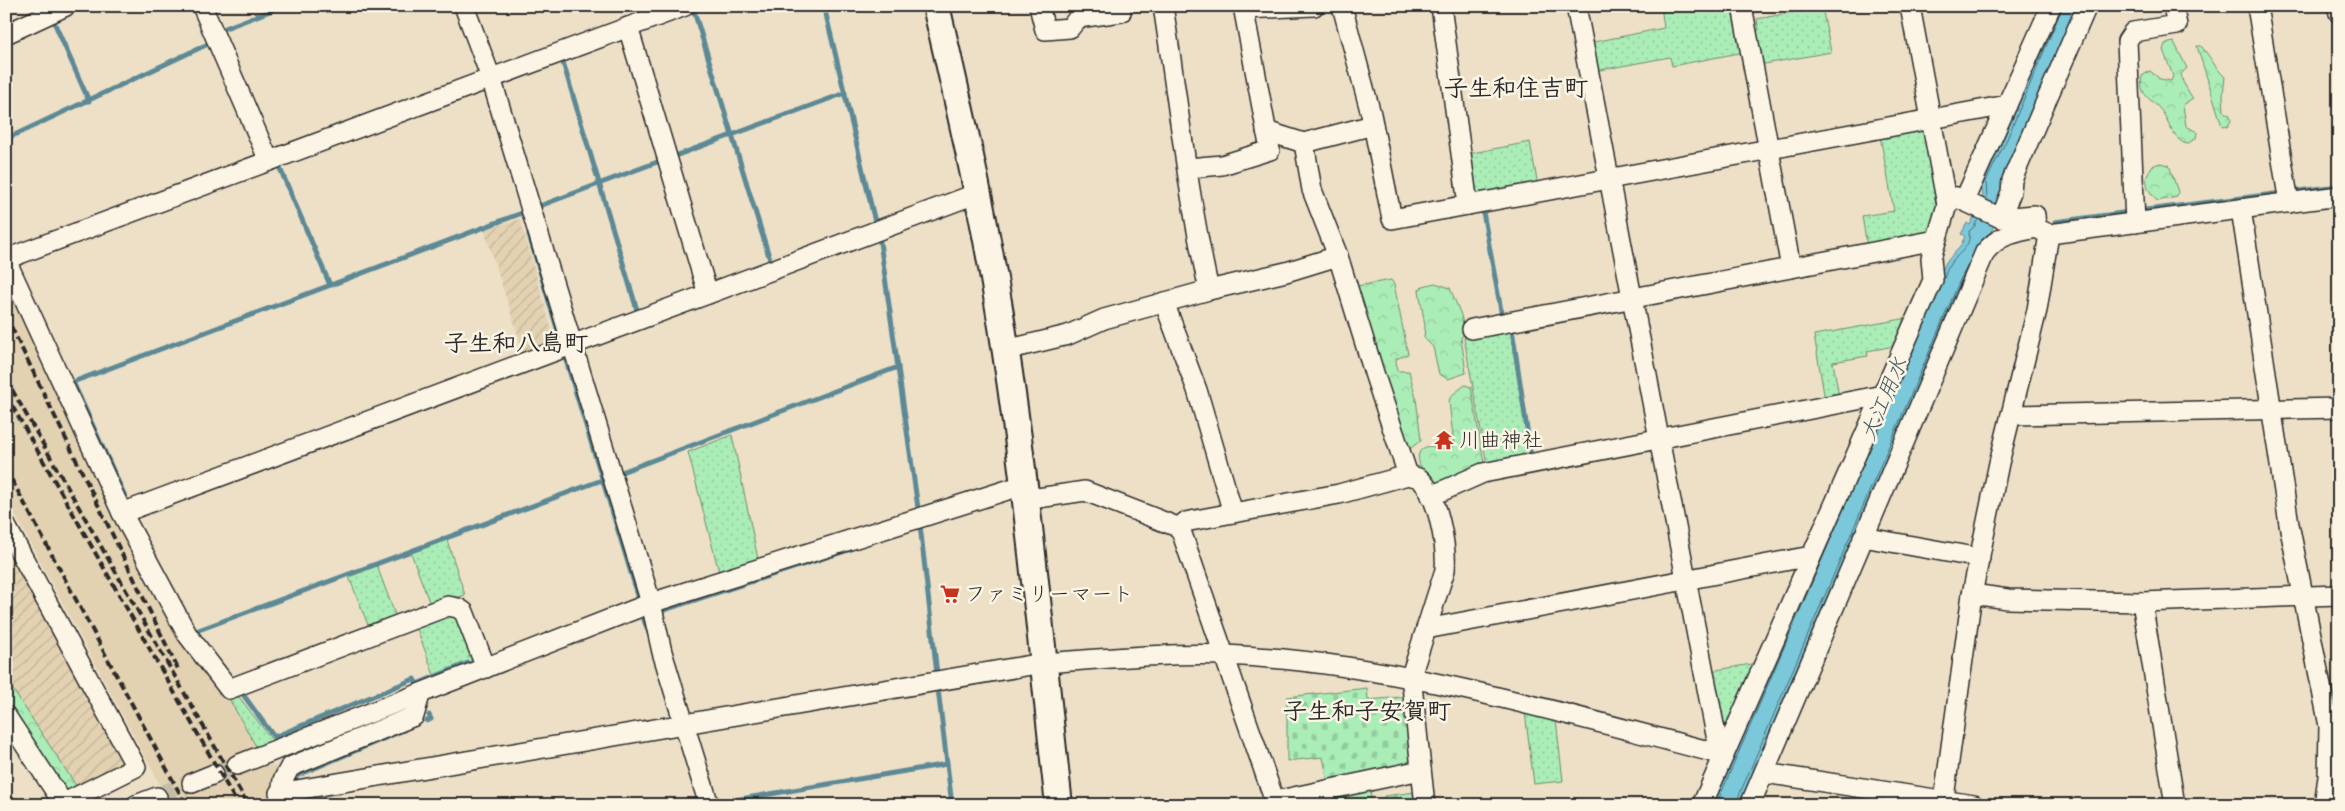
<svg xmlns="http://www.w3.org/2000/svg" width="2345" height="811" font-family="Caveat,'Klee One',sans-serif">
<defs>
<pattern id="industrial-furrows" width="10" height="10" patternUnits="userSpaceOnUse" patternTransform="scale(1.25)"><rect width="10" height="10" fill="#e3d2b2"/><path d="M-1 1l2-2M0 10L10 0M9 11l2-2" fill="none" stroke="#c3b499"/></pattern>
<pattern id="grass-dots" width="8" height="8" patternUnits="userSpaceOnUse" patternTransform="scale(1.25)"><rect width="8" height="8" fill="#abedb7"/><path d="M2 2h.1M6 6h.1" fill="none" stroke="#93cb9e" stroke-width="1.8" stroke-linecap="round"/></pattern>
<pattern id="forest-crowns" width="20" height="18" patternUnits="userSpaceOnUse" patternTransform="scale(1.25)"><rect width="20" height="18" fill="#abedb7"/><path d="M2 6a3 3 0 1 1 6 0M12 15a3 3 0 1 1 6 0" fill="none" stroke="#93cb9e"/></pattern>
<pattern id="cemetery-stones" width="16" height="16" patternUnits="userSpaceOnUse" patternTransform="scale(1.25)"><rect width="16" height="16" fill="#abedb7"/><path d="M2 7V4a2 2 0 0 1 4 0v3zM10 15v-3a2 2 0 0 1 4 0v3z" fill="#93cb9e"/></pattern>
</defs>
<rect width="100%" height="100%" fill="#ede0c7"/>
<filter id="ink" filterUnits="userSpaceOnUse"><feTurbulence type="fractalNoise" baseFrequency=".02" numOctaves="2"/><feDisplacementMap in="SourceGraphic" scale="10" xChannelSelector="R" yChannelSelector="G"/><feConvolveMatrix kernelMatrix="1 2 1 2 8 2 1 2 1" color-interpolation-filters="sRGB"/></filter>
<g filter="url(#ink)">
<path fill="#e3d2b2" d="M6 271 228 697 257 748 261 764 276 766 272 783 274 805H171L6 498Z"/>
<g fill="url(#industrial-furrows)">
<path d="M520 219 556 345 525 356 484 230Z"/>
<path d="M6 543 121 756 117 767 69 791 6 708Z"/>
</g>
<g fill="url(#grass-dots)" stroke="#6b8c71">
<path d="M1661 6H1735L1744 52 1672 66 1670 57 1595 71 1589 43 1664 28Z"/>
<path d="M1822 7 1831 52 1759 65 1753 31 1759 30 1757 19Z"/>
<path d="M1920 129 1927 134 1940 212 1931 235 1867 246 1862 216 1894 211 1880 136Z"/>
<path d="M1530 142 1538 186 1480 197 1472 192 1467 154Z"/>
<path d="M1908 318 1895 346 1867 351 1868 356 1833 362 1839 397 1825 400 1814 335Z"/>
<path d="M1510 330 1530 457 1487 465 1464 338Z"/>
<path d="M732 435 758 559 719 572 688 452Z"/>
<path d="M447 540 465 595 431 607 411 553Z"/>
<path d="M377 566 397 620 370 630 349 577Z"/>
<path d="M452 612 458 614 473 653 471 661 434 675 416 626Z"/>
<path d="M1757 663 1728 731H1721L1711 671Z"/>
<path d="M236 693 273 741 257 748 228 697Z"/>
<path d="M1525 712 1556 720 1563 781 1534 784Z"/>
</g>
<g fill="url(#forest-crowns)" stroke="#6b8c71">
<path d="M2174 42 2187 68 2181 74 2183 82 2193 99 2183 105 2186 126 2197 132 2196 138 2187 144C2171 140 2170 119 2159 108 2154 102 2147 99 2143 91 2141 87 2141 81 2142 76L2150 71 2160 79 2171 81 2173 76 2163 50 2165 44Z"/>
<path d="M2197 46H2201C2210 56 2215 68 2225 77L2223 95 2224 112 2230 115 2231 121 2227 127 2222 126Z"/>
<path d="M2160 163 2169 165 2178 192 2177 197 2157 201 2148 189 2146 178 2152 166Z"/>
<path d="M1391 280 1394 284 1408 354 1396 359 1397 371H1409L1416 398 1421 440 1405 453 1357 286Z"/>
<path d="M1435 283 1450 288 1461 315 1465 334 1461 337 1466 373 1448 379 1439 374 1433 347 1424 338 1425 326 1419 290 1423 286Z"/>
<path d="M1465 385 1471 387 1484 463 1482 468 1440 484 1431 483C1427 476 1420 469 1419 462 1415 448 1430 442 1439 450L1454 446 1449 401 1451 396Z"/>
<path d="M6 679 77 787 69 791 59 788 6 708Z"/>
<path d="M1370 790 1372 805H1329L1328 799Z"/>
</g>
<g fill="url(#cemetery-stones)" stroke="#6b8c71">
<path d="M1367 688 1368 700 1402 697 1406 699 1413 758 1407 766 1328 782 1323 757 1287 761V697Z"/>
<path d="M1416 792 1418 805H1385L1384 796Z"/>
</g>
<path fill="#7cc8db" stroke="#5c8995" d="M2059 6H2082L1997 219 1937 348 1739 805H1710L1946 262 1960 247 1965 236 1961 234 1967 223 1970 225 1983 197 1981 181Z"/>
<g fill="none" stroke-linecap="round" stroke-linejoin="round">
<g stroke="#4b6a71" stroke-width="1">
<path d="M1987 200 1986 181 2007 139 2063 6"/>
<path d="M1944 279C1946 274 1947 268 1950 264 1958 253 1972 247 1969 231L1974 227 1978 219"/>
<path d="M1716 805 1848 499"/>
<path d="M1735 805 1960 280 1968 265"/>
</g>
<g stroke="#5c8995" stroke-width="5">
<path d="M824 6 875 222"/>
<path d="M694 11 771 263"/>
<path d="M2335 16 2339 27"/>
<path d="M54 22 89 101"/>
<path d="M220 30 283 6"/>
<path d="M562 59 637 310"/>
<path d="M6 139 208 44"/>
<path d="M675 156 845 93"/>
<path d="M279 166 330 285"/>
<path d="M537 207 660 161"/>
<path d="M2138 211 2339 186"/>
<path d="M1483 212 1502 316"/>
<path d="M2055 222 2130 212"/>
<path d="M529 235 560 338"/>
<path d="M879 235 918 508"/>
<path d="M1512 329 1531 456"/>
<path d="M565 357 639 599"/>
<path d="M619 473 898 367"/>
<path d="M128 503 73 382 522 213"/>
<path d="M920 525 937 674"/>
<path d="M661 611 851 549"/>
<path d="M644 620 649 633"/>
<path d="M196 631 602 480"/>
<path d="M938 689 952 805"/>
<path d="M242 693 274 737 414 679 417 684 468 663"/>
<path d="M427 721 431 719 429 715"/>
<path d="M296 776 404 730"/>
<path d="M717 803 947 764"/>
</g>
<g stroke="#c6bca8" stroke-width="19" stroke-dasharray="19 9" stroke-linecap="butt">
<path d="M214 774 237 765"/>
<path d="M157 797 192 783"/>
</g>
<defs>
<g id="street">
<path d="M202 6 269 161"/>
<path d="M464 6 491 78 651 603 662 652 709 805"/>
<path d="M1039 6 1045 30 1070 28 1078 18 1121 12 1120 6"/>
<path d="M1163 6C1178 101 1188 197 1209 290"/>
<path d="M1342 6 1371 114 1392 219 1468 205"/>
<path d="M1441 6 1468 205 2007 105"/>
<path d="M1742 6 1791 268"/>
<path d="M1910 6 1947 205"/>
<path d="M2257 6 2289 203"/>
<path d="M2337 6 2339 13"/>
<path d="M1244 9 1314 6"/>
<path d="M628 27 708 294"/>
<path d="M6 34 66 6"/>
<path d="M1266 131 1304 143 1373 125"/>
<path d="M1304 143 1312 190 1338 256"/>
<path d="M1188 168 1222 165 1270 150 1243 6"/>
<path d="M1964 201 2001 218 2035 215 2036 228 2049 234 2339 196"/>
<path d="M2241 209 2289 524 2329 726 2328 777 2324 805"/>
<path d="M2001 218 2011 192 2012 180 2087 6"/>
<path d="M2135 223 2127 41 2133 32 2177 25 2173 6"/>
<path d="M6 259 685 6"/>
<path d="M6 260 122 513 187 634 229 689 448 606 458 608 464 612 486 668"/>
<path d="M1164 302 1197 390 1233 513 1185 522 1180 528"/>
<path d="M1472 329 1936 240"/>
<path d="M1006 350 1068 335 1104 319 1209 290 1286 272 1338 256 1375 376 1408 475"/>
<path d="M2011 415 2339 408"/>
<path d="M1024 493 1038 498 1085 491 1180 528 1276 805"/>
<path d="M1431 496 1483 473 1883 395"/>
<path d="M122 513 978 193"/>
<path d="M1233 513 1339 494 1408 475C1412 476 1417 477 1420 479 1438 495 1447 547 1445 570L1411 676 1425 805"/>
<path d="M6 526 136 767 60 805"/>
<path d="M1863 537 1980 558"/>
<path d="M1972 594 2008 599 2142 602 2339 595"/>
<path d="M2142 602 2175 805"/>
<path d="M1426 629 1811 556"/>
<path d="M6 716 63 803"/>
<path d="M237 765 651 603 1023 485"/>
<path d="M1764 773 1974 805"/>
<path d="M192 783 214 774"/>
<path d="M279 793 1043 663C1103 659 1164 653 1225 655 1395 662 1559 713 1724 755L1716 735 1576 6"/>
<path d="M1275 801 1421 770"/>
<path d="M279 804 283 780 290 767 414 716 420 695"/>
<path d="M136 805 157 797"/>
<path d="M1702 805 1933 280 1931 258 1947 205 1956 197 1964 201 2051 6"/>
<path d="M1750 805 1985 252C2000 234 2014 233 2036 228"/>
<path d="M1943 805 1972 594 1999 463 2037 310 2049 234"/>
</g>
<path id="secondary" d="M936 6C963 121 989 236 1006 353 1029 503 1042 654 1059 805"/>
</defs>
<use href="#street" stroke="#2b2b2b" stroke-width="22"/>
<use href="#secondary" stroke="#2b2b2b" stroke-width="30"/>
<use href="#street" stroke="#fcf5e5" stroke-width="19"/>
<use href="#secondary" stroke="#fcf5e5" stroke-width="26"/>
<g stroke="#2b2b2b" stroke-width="4" stroke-dasharray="8 4" stroke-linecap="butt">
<path d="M6 316 178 669"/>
<path d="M6 379 248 805"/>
<path d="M6 395 238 805"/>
<path d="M6 469 186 805"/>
</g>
</g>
</g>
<defs>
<symbol id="temple-bare" viewBox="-9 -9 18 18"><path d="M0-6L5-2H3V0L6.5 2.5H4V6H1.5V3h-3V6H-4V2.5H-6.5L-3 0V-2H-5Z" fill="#c8321e" stroke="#fcf5e5" stroke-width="2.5" paint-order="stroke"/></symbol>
<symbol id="supermarket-bare" viewBox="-9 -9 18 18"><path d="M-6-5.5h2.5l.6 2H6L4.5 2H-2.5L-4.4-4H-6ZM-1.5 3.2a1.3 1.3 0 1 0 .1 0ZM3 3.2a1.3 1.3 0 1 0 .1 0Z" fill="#c8321e" stroke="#fcf5e5" stroke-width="2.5" paint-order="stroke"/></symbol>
</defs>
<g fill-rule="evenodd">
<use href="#temple-bare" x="1430" y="426" width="28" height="28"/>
<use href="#supermarket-bare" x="936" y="580" width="28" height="28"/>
</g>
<g text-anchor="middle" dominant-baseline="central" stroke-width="5" stroke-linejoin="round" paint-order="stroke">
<g font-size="21" fill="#2b2b2b" stroke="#fcf5e5" text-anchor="start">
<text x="1459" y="440">川曲神社</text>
<text x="965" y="594">ファミリーマート</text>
</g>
<g font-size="22" font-style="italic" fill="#435a60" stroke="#fcf5e5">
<text transform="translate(1884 399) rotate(-67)">大江用水</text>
</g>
<g font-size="24" font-weight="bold" fill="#2b2b2b" stroke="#fcf5e5">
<text x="1516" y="88">子生和住吉町</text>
<text x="516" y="343">子生和八島町</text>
<text x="1367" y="711">子生和子安賀町</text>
</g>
</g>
<rect width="2345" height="811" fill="none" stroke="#fcf5e5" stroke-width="25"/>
<rect x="12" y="12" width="2320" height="786" fill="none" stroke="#2b2b2b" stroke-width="2" filter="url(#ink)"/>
</svg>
